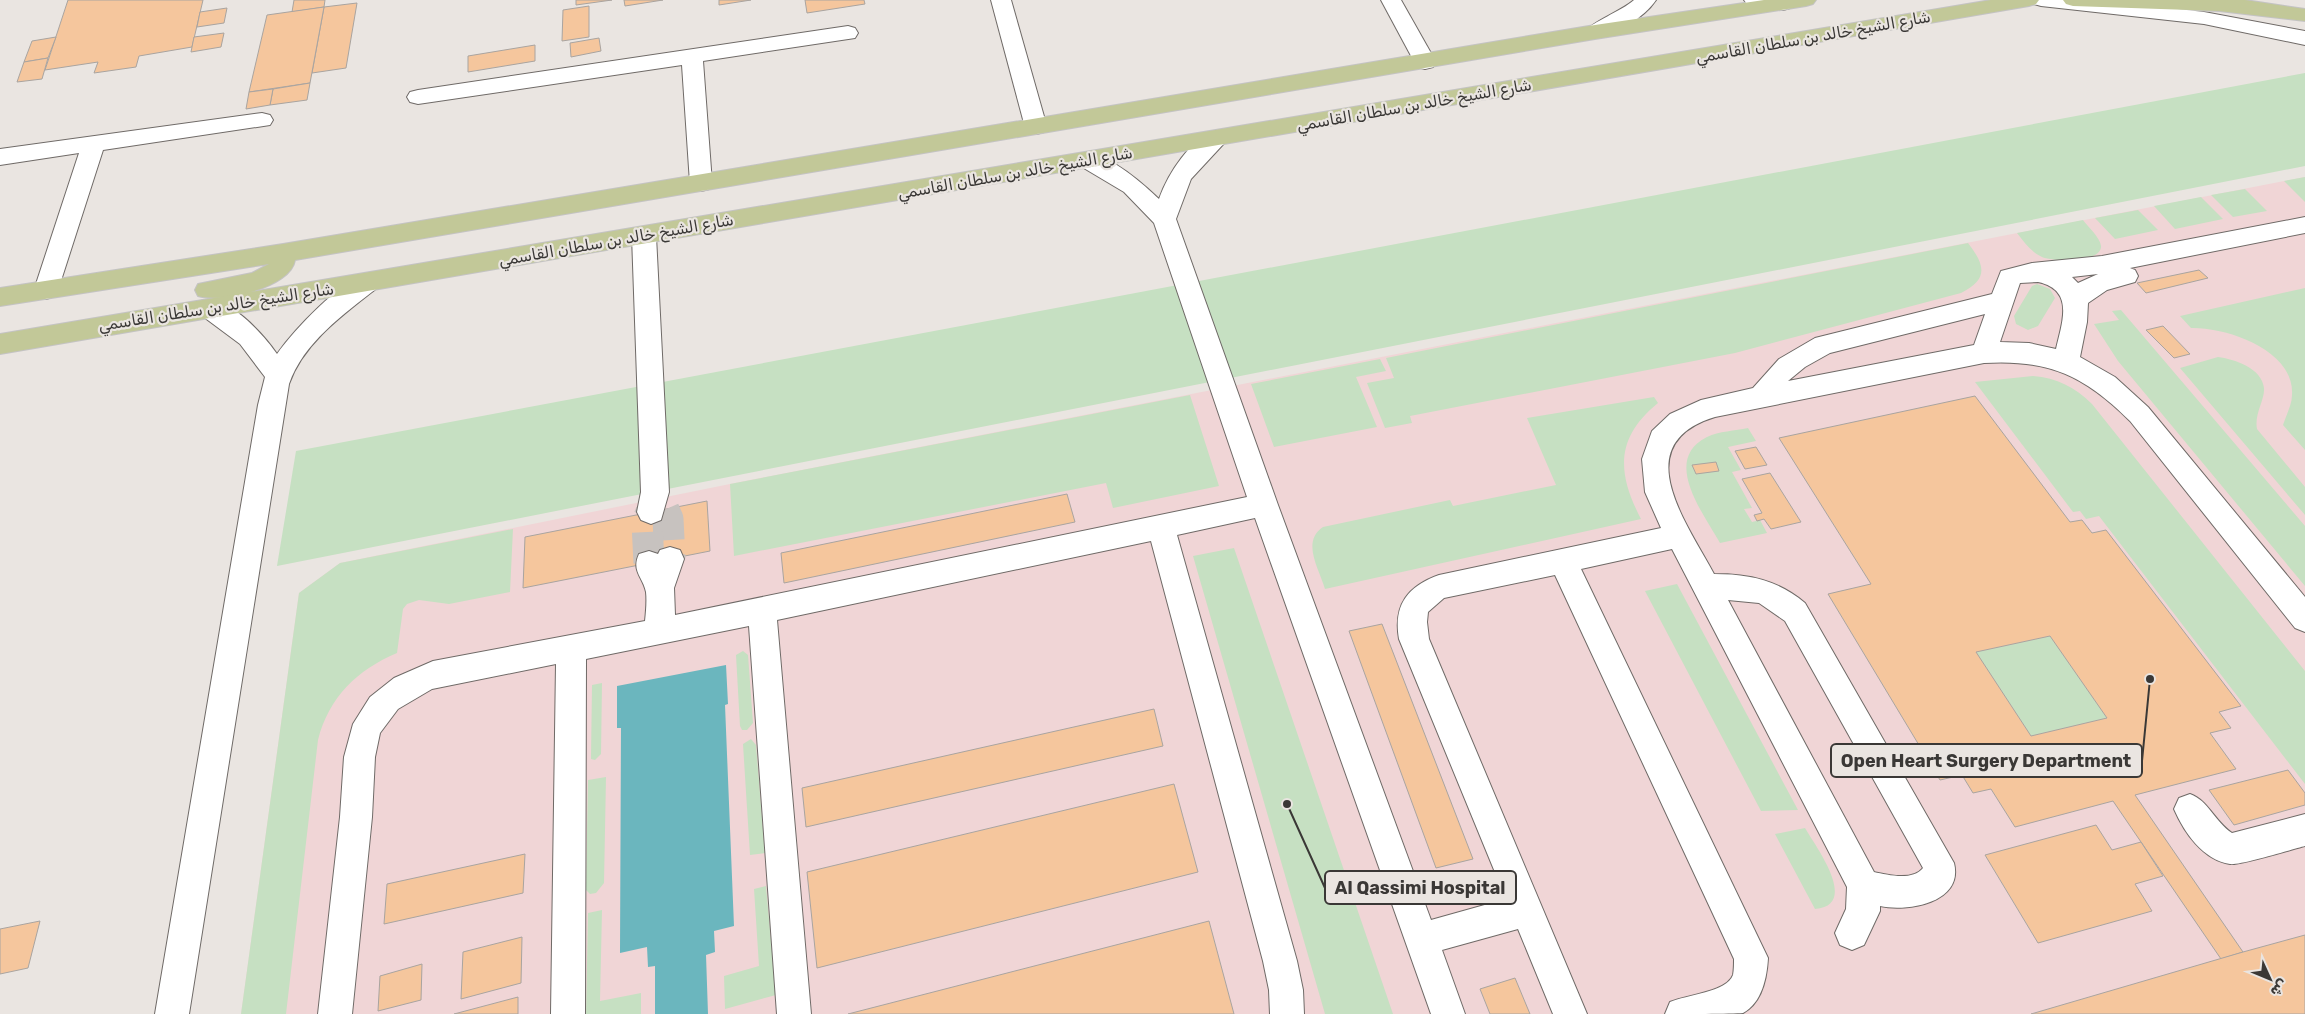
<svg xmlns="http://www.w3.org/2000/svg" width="2305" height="1014" font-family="Rubik,'Noto Naskh Arabic',sans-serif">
<rect width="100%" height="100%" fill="#eae5e1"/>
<path fill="#f0d5d6" d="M2305 177V1014H241L299 593 340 563 730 484Z"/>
<g fill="#c6e0c2">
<path d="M2305 73V166L277 566 296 451Z"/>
<path d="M2305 177V202L2284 181Z"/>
<path d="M2245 189 2267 211 2233 217 2211 195Z"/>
<path d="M2201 197 2223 219 2175 229 2154 206Z"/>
<path d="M2138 210 2158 230 2115 239 2095 218Z"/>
<path d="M2083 220C2088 227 2100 237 2101 246 2102 263 2053 262 2042 257 2031 252 2024 242 2017 233Z"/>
<path d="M1968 243C1985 265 1989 279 1961 293L1735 353 1410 416 1412 423 1385 428 1367 383 1394 378 1386 358Z"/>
<path d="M2037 284 2050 289 2055 298 2038 326 2028 330 2016 324 2014 316 2032 286Z"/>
<path d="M2305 288V450L2283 425C2286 415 2292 405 2292 395 2295 350 2226 327 2191 328L2180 316Z"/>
<path d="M2121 310 2305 526V586L2118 361 2094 324 2119 320 2112 311Z"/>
<path d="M2218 357C2234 359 2262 368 2264 388 2265 400 2254 414 2257 429L2305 487V515L2180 368Z"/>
<path d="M1380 359 1386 371 1356 377 1377 427 1274 447 1251 384Z"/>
<path d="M2033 376C2057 378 2075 387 2092 404L2305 671V784L2099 516 2086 519 2080 511 2073 512 1975 382Z"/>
<path d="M1190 395 1219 486 1113 508 1106 483 734 556 730 484Z"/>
<path d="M1654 397 1658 403C1615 438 1617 473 1641 519L1325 589C1319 568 1301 542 1323 527L1450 500 1453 506 1556 485 1527 418Z"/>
<path d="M1748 428 1756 441 1728 447 1741 470 1732 472 1752 508 1744 509 1752 522 1760 520 1767 533 1720 543C1704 514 1661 460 1707 437 1719 431 1735 431 1748 428Z"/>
<path d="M513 529 510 592 449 604 419 600 407 604 403 609 397 653C357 670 329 697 318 740L286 1014H241L299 593 340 563Z"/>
<path d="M1234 548 1393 1014H1325L1193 556Z"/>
<path d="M1677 584 1798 810 1761 811 1645 591Z"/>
<path d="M2050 636 2107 718 2031 736 1976 652Z"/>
<path d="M743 651 748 655 753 723 747 730H742L740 726 736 655Z"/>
<path d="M602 683 601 754 595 760 591 759V756L592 685Z"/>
<path d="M751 739 756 745 765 853 750 855 743 744Z"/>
<path d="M606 777 604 883 596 893 590 894 586 890V885L588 780Z"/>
<path d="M1805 828C1816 847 1860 905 1815 909L1775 834Z"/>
<path d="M766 886 776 995 725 1009 724 976 759 966 754 889Z"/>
<path d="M602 910 600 1001 641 993V1014H586L588 913Z"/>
</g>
<path fill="#6bb6be" d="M726 665 728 704 725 705 734 926 714 931 715 952 706 955 708 1014H655V966L648 967 647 947 620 953 621 728H617V686Z"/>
<g fill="#f5c69d" stroke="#a9a4a0" fill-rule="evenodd">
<path d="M68 0H203L192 47 139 56 136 67 94 73 98 62 45 70Z"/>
<path d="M294 0H325L324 7 292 12Z"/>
<path d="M576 0H612L576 5Z"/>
<path d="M624 0H663L625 6Z"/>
<path d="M719 0H751L719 5Z"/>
<path d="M805 0H864L865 4 807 13Z"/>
<path d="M357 3 346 68 312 73 324 7Z"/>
<path d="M589 6V37L562 41 563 10Z"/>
<path d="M324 7 310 83 249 92 267 15Z"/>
<path d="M227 8 224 23 197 27 200 12Z"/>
<path d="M224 33 221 47 191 52 194 37Z"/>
<path d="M56 37 48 58 24 62 32 41Z"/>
<path d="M599 38 601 51 571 57 570 43Z"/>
<path d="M535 45V61L468 72V56Z"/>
<path d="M48 58 42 79 17 82 24 62Z"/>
<path d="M310 83 307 100 270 105 273 89Z"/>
<path d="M273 89 270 105 246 109 249 92Z"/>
<path d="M2199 270 2208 278 2146 293 2137 283Z"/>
<path d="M2163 326 2190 354 2174 358 2146 330Z"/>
<path d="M1975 396 2070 522 2082 520 2092 533 2106 530 2241 706 2219 712 2231 728 2210 733 2236 769 2135 795 2243 952 2221 959 2113 801 2015 827 1991 789 1973 793 1962 775 1940 780 1828 594 1871 584 1779 438ZM2050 636 2107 718 2031 736 1976 652Z"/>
<path d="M1756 447 1767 465 1745 469 1735 451Z"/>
<path d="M1716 462 1719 471 1696 474 1692 465Z"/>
<path d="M1770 473 1801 522 1771 529 1764 519 1757 521 1754 515 1762 513 1742 479Z"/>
<path d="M1067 494 1075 522 784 583 781 553Z"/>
<path d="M707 501 710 551 523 588 525 537Z"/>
<path d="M1382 624 1473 859 1436 868 1349 631Z"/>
<path d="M1154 709 1163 746 806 827 802 788Z"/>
<path d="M2288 770 2305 793V805L2234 825 2209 790Z"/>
<path d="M1174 784 1198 872 817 968 807 872Z"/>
<path d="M2096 825 2112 850 2141 842 2163 876 2135 884 2152 911 2038 943 1985 855Z"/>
<path d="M525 854 523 893 384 924 387 884Z"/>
<path d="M40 921 28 968 0 974V929Z"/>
<path d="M1209 921 1234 1014H848Z"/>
<path d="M2305 935V1014H2031L2243 952Z"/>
<path d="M522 937 521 983 461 999 463 952Z"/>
<path d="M422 964 421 1000 378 1011 380 976Z"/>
<path d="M1515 978 1530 1014H1490L1480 989Z"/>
<path d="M518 997V1014H454Z"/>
</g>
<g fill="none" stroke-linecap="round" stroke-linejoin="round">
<g stroke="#c7c2bf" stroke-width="31" stroke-dasharray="31 15" stroke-linecap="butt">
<path d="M664 510 668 519 670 559"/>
<path d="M649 563 647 523 651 512"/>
</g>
<defs>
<g id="minor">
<path d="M991 0H1011L1047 127 1044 132 1036 134 1028 132 1025 127Z"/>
<path d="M1381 0H1401L1436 62 1433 67 1425 69 1417 67Z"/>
<path d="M1634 0H1656C1645 17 1608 42 1588 37L1585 32C1591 22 1622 11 1634 0Z"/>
<path d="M1744 0H1791L1793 4 1790 8 1783 10 1747 4Z"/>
<path d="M2031 0H2099L2204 12 2305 31V45L2204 24 2041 6 2034 4Z"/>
<path d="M848 26 855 28 858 33 855 38 703 61 712 183 709 189 701 191 693 189 690 183 682 65 418 104 410 102 407 97 410 92 418 90Z"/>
<path d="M262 113 270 115 273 120 270 125 103 150 58 290 55 296 46 299 37 296 34 290 79 153 0 165V149Z"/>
<path d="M1218 130 1226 133 1229 138 1191 179 1176 219 1278 505 1431 920 1506 899 1399 639C1393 605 1408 586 1439 575L1661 528 1645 492 1642 459 1652 431 1670 414 1701 400 1753 388 1779 359 1815 338 1992 294 2001 271 2032 263 2102 256 2305 217V233L2130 268 2135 270 2138 276 2135 282 2107 290 2088 303 2087 322 2080 357 2115 377 2148 407 2305 597V632L2295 628 2130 421C2085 376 2049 359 1984 363L1715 417C1626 444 1687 523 1714 574 1749 574 1778 580 1805 603L1954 863C1964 903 1907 912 1880 906V911L1864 945 1852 950 1840 945 1835 933 1846 909 1847 887 1672 549 1581 569 1768 958C1767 977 1762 1003 1743 1013 1733 1014 1679 1014 1665 1014L1670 1002C1686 995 1727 992 1733 975 1734 970 1734 964 1734 959L1555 575 1444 598 1428 612 1427 622 1429 639 1587 1014H1553L1518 929 1442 950 1465 1014H1431L1255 518 1177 535 1297 961 1303 990 1304 1014H1270L1269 990 1263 961 1151 541 777 620 811 1014H777L749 626 586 659 585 1014H551L556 664 432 689 398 709 380 733 375 757 372 817 352 1014H318L340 817 344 757 353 724 370 697 394 678 433 661 645 621C646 612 647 601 646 592 643 577 631 571 639 554L649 551 658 554 660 550 670 547 680 550 684 559 674 588 675 615 1247 497 1154 223 1124 192 1082 167 1079 161 1082 155C1105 149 1143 184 1159 199 1168 174 1190 138 1218 130ZM2098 274 2078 283 2072 277ZM2038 282C2075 290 2062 322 2056 349L2029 343 2000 342 2020 283ZM1985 314 1974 345 1788 381 1805 367 1830 353ZM1728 600 1759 603 1785 621 1923 868C1913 881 1888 875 1874 872Z"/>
<path d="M644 227 652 230 656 236 669 492 661 520 651 524 641 520 637 512 641 492 632 236 636 230Z"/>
<path d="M368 273 377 276 380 282 377 288C344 314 303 343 289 384L189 1014H155L258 405 265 377 240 344 201 315 198 308 201 301C227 293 264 335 277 354 295 329 339 282 368 273Z"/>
<path d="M2190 794C2209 801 2214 821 2232 833L2305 814V846C2293 849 2238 866 2230 864 2203 860 2184 832 2174 809L2179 798Z"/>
</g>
<g id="major">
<path d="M1764 0H1816L1813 4 1806 6 1595 39 295 260C291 288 221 303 198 296L195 290 198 284 252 273 269 264 0 306V288L283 244 1595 25Z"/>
<path d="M1991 0H2039L2036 4 2029 6 0 354V334Z"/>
<path d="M2063 0H2245L2305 9V21L2219 11 2073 6 2066 4Z"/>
</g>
</defs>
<use href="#minor" stroke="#6f6a67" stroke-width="2"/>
<use href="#major" stroke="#c4c3c3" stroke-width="2"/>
<use href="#minor" fill="#fff" fill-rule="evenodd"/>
<use href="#major" fill="#c2c898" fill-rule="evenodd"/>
</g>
<g text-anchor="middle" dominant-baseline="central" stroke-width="4.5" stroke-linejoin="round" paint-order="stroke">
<g font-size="16" fill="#3a3836" stroke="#eae5e1">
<text transform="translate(1813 37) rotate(-10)">شارع الشيخ خالد بن سلطان القاسمي</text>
<text transform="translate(1414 105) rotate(-10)">شارع الشيخ خالد بن سلطان القاسمي</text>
<text transform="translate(1015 173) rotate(-10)">شارع الشيخ خالد بن سلطان القاسمي</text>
<text transform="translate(616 240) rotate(-10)">شارع الشيخ خالد بن سلطان القاسمي</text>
<text transform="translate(216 307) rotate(-9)">شارع الشيخ خالد بن سلطان القاسمي</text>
</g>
</g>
<path fill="none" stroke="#3a3836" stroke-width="2" d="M2150 679L2142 761M1287 804L1325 888"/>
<g fill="#3a3836" stroke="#eae5e1" stroke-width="2">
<circle cx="2150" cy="679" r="5"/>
<circle cx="1287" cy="804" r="5"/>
</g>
<g fill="#eae5e1" stroke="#3a3836" stroke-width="2">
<rect x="1831" y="744" width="311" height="33" rx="5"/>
<rect x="1325" y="871" width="191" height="33" rx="5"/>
</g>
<g font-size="18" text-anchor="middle" font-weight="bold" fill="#3a3836">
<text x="1986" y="767">Open Heart Surgery Department</text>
<text x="1420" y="894">Al Qassimi Hospital</text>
</g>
<g transform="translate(2270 979) rotate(134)" stroke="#eae5e1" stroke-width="4" paint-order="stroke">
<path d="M0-4L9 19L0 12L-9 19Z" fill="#3a3836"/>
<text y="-8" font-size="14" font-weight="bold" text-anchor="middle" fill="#3a3836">ش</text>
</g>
</svg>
